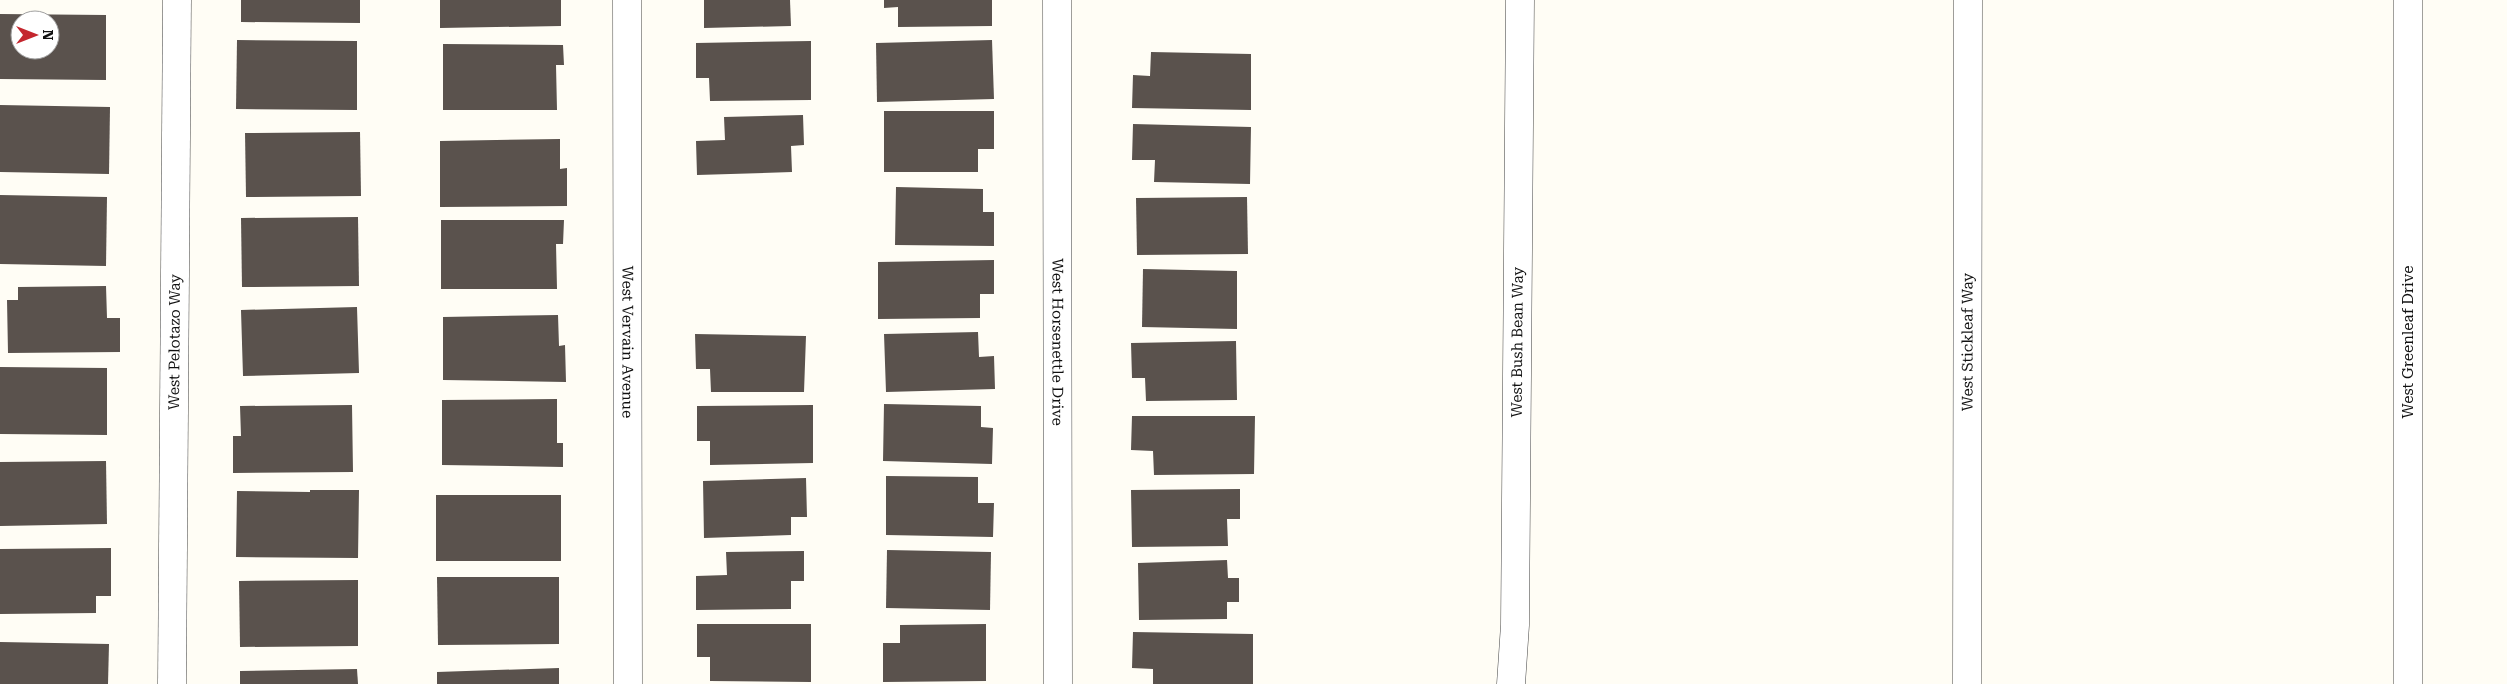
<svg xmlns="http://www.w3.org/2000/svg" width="2507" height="684" font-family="'Roboto Serif',serif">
<rect width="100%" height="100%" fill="#fffdf5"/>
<g fill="#5a524d" fill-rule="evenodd">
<path d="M241 0H360V23L241 22Z"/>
<path d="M440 0H561V26L440 28Z"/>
<path d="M704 0H790L791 26 704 28Z"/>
<path d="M884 0H992V26L898 27V7L884 8Z"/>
<path d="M0 14 106 15V80L0 79ZM20 20H50V50H20Z"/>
<path d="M237 40 357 41V110L236 109Z"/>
<path d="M992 40 994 99 877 102 876 43Z"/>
<path d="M811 41V100L710 101 709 78H696V43Z"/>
<path d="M443 44 563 45 564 65H556L557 110H443Z"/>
<path d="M1151 52 1251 54V110L1132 108 1133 75 1150 76Z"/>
<path d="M0 105 110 107 109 174 0 172Z"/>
<path d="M884 111H994V149H978V172H884Z"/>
<path d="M803 115 804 145 791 146 792 172 697 175 696 141 725 140 724 117Z"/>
<path d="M1133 124 1251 127 1250 184 1154 182 1155 160H1132Z"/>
<path d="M360 132 361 196 246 197 245 133Z"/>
<path d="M560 139V169L567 168V206L440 207V141Z"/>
<path d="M896 187 983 189V212H994V246L895 245Z"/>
<path d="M0 195 107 197 106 266 0 264Z"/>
<path d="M1247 197 1248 254 1137 255 1136 198Z"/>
<path d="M358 217 359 286 242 287 241 218Z"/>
<path d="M441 220H564L563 244H556L557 289H441Z"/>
<path d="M994 260V294H980V318L878 319V262Z"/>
<path d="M1143 269 1237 271V329L1142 327Z"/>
<path d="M106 286 107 318H120V352L8 353 7 300H18V287Z"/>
<path d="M357 307 359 373 243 376 241 310Z"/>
<path d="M558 315 559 346 565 345 566 382 443 380V317Z"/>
<path d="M978 332 979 357 994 356 995 389 886 392 884 334Z"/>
<path d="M695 334 806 336 804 392H711L710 369H696Z"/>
<path d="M1236 341 1237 400 1146 401 1145 378H1132L1131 343Z"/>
<path d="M0 367 107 368V435L0 434Z"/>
<path d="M557 399V443H563V467L442 465V400Z"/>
<path d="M884 404 981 406V427L993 428 992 464 883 461Z"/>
<path d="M352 405 353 472 233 473V436H241L240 406Z"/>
<path d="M813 405V463L710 465V441H697V406Z"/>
<path d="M1132 416H1255L1254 474 1154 475 1153 451 1131 450Z"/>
<path d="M106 461 107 524 0 526V462Z"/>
<path d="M886 476 978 477V503H994L993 537 886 535Z"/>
<path d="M806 478 807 517H791V535L704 538 703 481Z"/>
<path d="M1240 489V519H1227L1228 546 1132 547 1131 490Z"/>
<path d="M310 490H359L358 558 236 557 237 491 310 492Z"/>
<rect x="436" y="495" width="125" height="66"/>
<path d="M111 548V596H96V613L0 614V549Z"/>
<path d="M887 550 991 552 990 610 886 608Z"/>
<path d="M804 551V581H791V609L696 610V576L727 575 726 552Z"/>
<path d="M1227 560 1228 578H1239V602H1227V619L1139 620 1138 563Z"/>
<path d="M437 577H559V644L438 645Z"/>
<path d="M358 580V646L240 647 239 581Z"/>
<path d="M697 624H811V682L710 681V657H697Z"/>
<path d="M986 624V681L883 682V643H900V625Z"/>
<path d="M1133 632 1253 634V684H1153V669L1132 668Z"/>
<path d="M0 642 109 644 108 684H0Z"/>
<path d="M559 668V684H437V672Z"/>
<path d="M357 669 358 684H240V671Z"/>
</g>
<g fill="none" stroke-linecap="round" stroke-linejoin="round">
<defs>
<g id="minor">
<path id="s1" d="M627 0 628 684"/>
<path id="s2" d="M1057 0 1058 684"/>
<path d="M2408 0V684"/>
<path id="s3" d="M172 684 177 0"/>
<path id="s4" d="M1511 684 1515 625 1520 0"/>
<path id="s5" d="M1967 684 1968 0"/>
</g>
</defs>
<use href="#minor" stroke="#444" stroke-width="29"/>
<use href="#minor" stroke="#fff" stroke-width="28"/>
</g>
<g text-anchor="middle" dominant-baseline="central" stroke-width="5" stroke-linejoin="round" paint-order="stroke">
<g font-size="15" fill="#111" stroke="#fff">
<text stroke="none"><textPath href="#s3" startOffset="342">West Pelotazo Way</textPath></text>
<text stroke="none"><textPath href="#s1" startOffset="342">West Vervain Avenue</textPath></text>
<text stroke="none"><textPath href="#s2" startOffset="342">West Horsenettle Drive</textPath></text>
<text stroke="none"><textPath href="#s4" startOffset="342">West Bush Bean Way</textPath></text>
<text stroke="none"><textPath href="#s5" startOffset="342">West Stickleaf Way</textPath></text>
<text transform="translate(2408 342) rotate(-90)">West Greenleaf Drive</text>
</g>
</g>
<g transform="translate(35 35) rotate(90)"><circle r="24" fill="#ffffff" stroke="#a0a0a0"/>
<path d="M0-4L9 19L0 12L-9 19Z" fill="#c4262e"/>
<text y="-8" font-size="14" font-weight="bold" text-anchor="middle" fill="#111111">N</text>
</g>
</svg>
